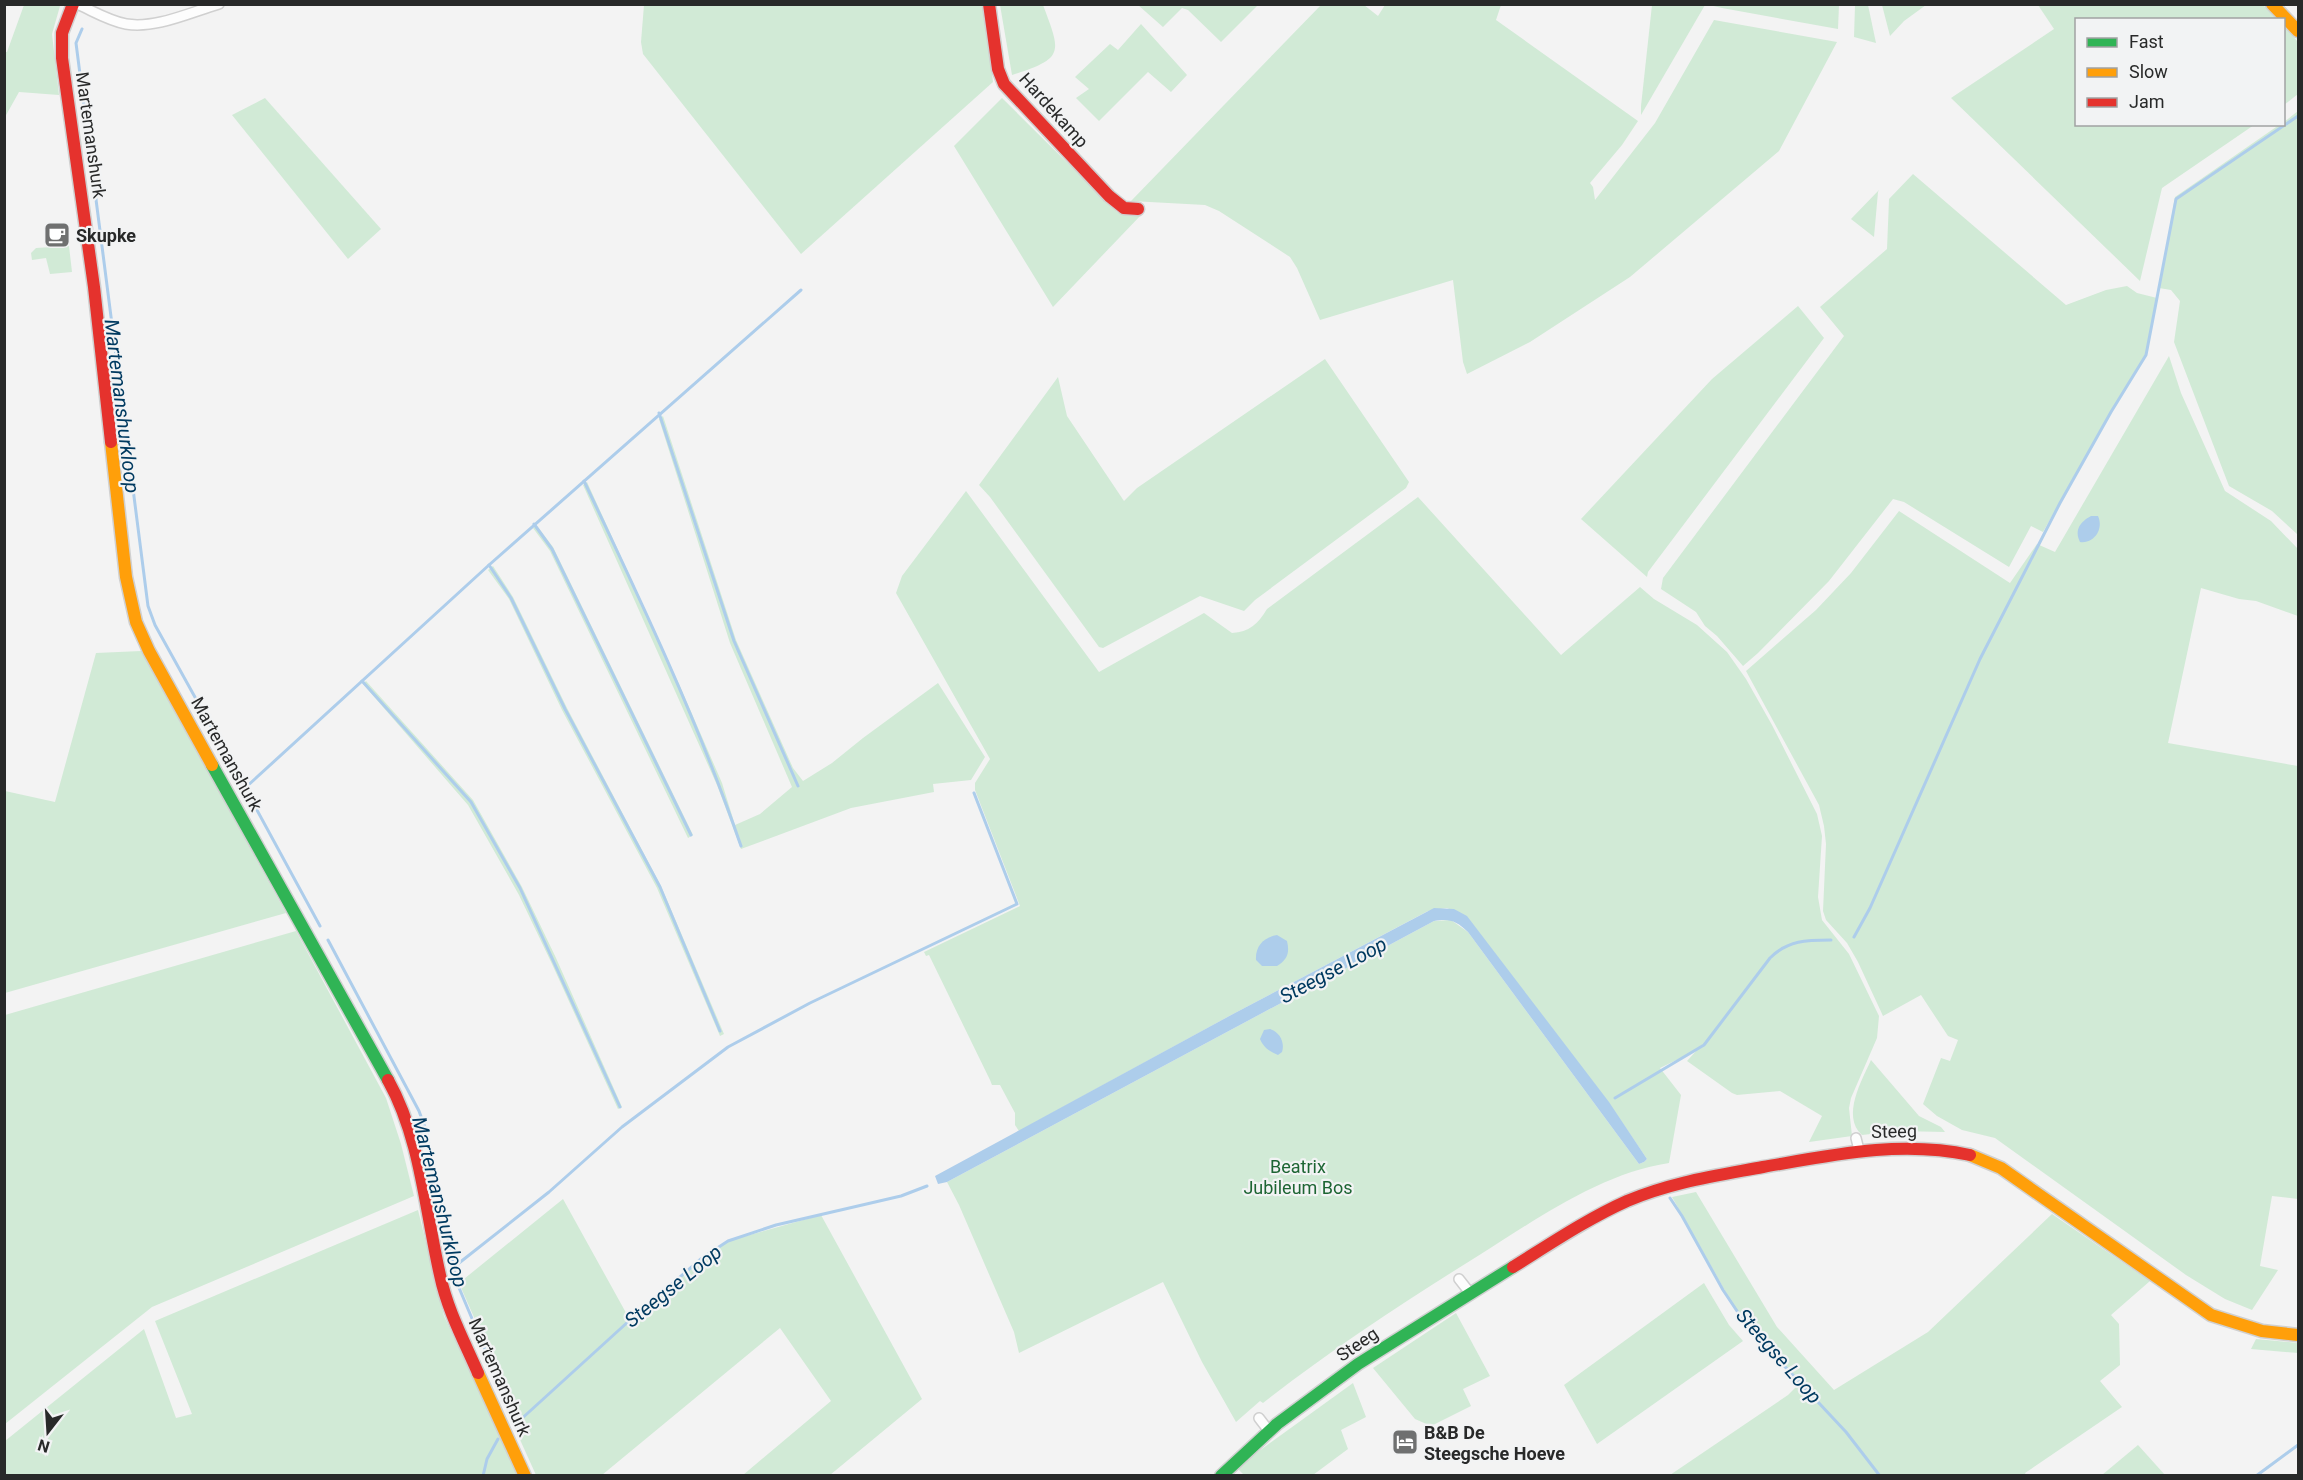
<svg xmlns="http://www.w3.org/2000/svg" width="2303" height="1480" font-family="Roboto,sans-serif">
<rect width="100%" height="100%" fill="#f3f3f3"/>
<g fill="#d1ead6">
<path d="M56 4 60 6 52 34 59 95 19 92 5 117V52H7L24 5Z"/>
<path d="M644 5H984L993 82 801 254 643 54 641 42Z"/>
<path d="M1000 5H1043C1061 53 1065 58 1012 75Z"/>
<path d="M1138 5H1258L1221 42 1188 10 1182 8 1163 27Z"/>
<path d="M1321 5H1364L1378 16 1385 5H1501L1496 20 1638 121 1622 145 1590 183 1593 187 1595 200 1655 123 1714 20 1837 42 1779 151 1630 277 1530 342 1467 374 1463 362 1453 280 1320 320 1297 268 1290 257 1219 211 1205 205 1131 201Z"/>
<path d="M1652 5H1705L1641 115V106Z"/>
<path d="M1709 5H1839L1838 29 1722 8Z"/>
<path d="M1855 5H1868L1876 43 1854 37Z"/>
<path d="M1882 5V4L1926 5 1904 21 1890 36Z"/>
<path d="M2038 5H2263L2278 19 2076 20V124L2254 125 2162 188 2140 281 1951 98 2054 29Z"/>
<path d="M1141 24 1187 75 1171 92 1148 72 1099 121 1076 98 1089 89 1075 77 1110 44 1118 50Z"/>
<path d="M2284 26 2298 42V94L2284 105Z"/>
<path d="M265 98 381 229 348 259 232 115Z"/>
<path d="M1002 98 1117 212 1129 216 1142 214 1053 307 954 146Z"/>
<path d="M2298 111V533L2297 534 2272 511 2229 486 2174 342 2180 301 2171 290 2159 288 2175 197 2279 125 2284 124V122Z"/>
<path d="M1913 174 2066 305 2106 290 2127 286 2137 293 2157 298 2147 354 2112 410 2043 532 2031 526 2009 567 1904 502 1893 499 1829 581 1758 653 1743 666 1717 636 1705 626 1696 612 1661 589 1663 578 1844 336 1820 307 1887 249 1889 199Z"/>
<path d="M1879 190 1878 192 1874 237 1851 219Z"/>
<path d="M69 246 72 272 50 274 46 258 32 260 31 253 36 248Z"/>
<path d="M1798 306 1824 338 1648 572 1647 577 1581 519 1712 379Z"/>
<path d="M2169 356 2181 393 2225 491 2271 521 2298 549V616L2256 601 2239 599 2201 588 2168 743 2298 766V1199L2272 1196 2260 1266 2278 1270 2252 1310 2225 1299 2186 1275 1995 1138 1962 1130 1937 1116 1923 1104 1941 1058 1950 1061 1958 1040 1948 1036 1921 995 1883 1016 1858 962 1847 943 1826 920 1823 911 1826 844 1824 826 1819 805 1746 671 1816 610 1851 573 1899 511 2010 583 2037 544 2055 552Z"/>
<path d="M1325 359 1409 482 1406 488 1255 600 1244 611 1200 596 1103 648 1099 647 990 497 979 485 1058 377 1067 416 1124 501 1137 488Z"/>
<path d="M663 416 736 640 793 768 803 781 832 763 863 738 938 683 985 757 971 780 933 784 934 792 851 808 741 849 717 785 583 485 587 482 679 684 722 783 735 825 760 814 792 787 730 643 659 419Z"/>
<path d="M966 491 1099 672 1204 613 1232 633C1249 632 1258 624 1267 609L1418 497 1561 655 1640 587 1654 599 1697 625 1727 652 1746 679 1772 725 1817 814 1822 836 1818 897 1822 920 1849 954 1879 1016 1877 1038 1851 1098 1849 1108 1852 1136 1809 1142 1822 1116 1780 1091 1737 1095 1732 1093 1687 1061 1697 1050 1660 1068 1681 1095 1669 1163C1602 1173 1538 1218 1481 1254 1407 1300 1332 1349 1263 1403L1260 1401 1236 1422 1202 1362 1163 1282 1019 1353 1014 1332 959 1205 947 1182 1434 921 1451 920 1468 932 1639 1164 1644 1162 1647 1159 1609 1103 1467 917 1447 908 1428 911 1233 1014 1019 1131 1015 1125V1113L1000 1085H992L990 1080 929 955 926 956 924 952 1020 906 975 790V783L990 759 896 593 902 576Z"/>
<path d="M537 526 553 547 693 835 688 838 550 551 533 528Z"/>
<path d="M493 566 513 597 567 708 661 886 724 1034 720 1036 657 888 562 710 509 599 488 570Z"/>
<path d="M141 651 286 913 5 993V791L55 802 96 653Z"/>
<path d="M366 681 473 800 522 887 556 958 622 1107 618 1109 552 964 519 895 468 805 363 684Z"/>
<path d="M296 931 386 1098 401 1144 414 1196 152 1307 5 1424V1015Z"/>
<path d="M1871 1060 1919 1116 1941 1127 1945 1132 1898 1131 1862 1135C1841 1116 1862 1080 1871 1060Z"/>
<path d="M1696 1192 1777 1327 1834 1390 1928 1332 2052 1214 2150 1281 2111 1315 2119 1324 2120 1365 2100 1381 2122 1407 2025 1473 2026 1475H1670L1788 1395 1800 1383 1747 1326 1737 1312 1672 1197Z"/>
<path d="M563 1199 630 1320 702 1258 728 1241 821 1215 922 1399 830 1475H743L831 1401 780 1328 602 1475H536L512 1422 505 1388 459 1283Z"/>
<path d="M418 1210 444 1316 520 1476H5V1441L144 1329 176 1418 192 1414 155 1321Z"/>
<path d="M1704 1283 1729 1325 1743 1341 1597 1444 1564 1385Z"/>
<path d="M1456 1313 1490 1376 1463 1389 1471 1406 1431 1426 1415 1419 1373 1368Z"/>
<path d="M2256 1339 2298 1343V1353L2251 1349Z"/>
<path d="M1353 1383 1366 1417 1341 1430 1348 1449 1313 1475H1244L1238 1469 1259 1451Z"/>
<path d="M2138 1445 2165 1475H2102Z"/>
</g>
<g fill="#adcdeb">
<path d="M2091 516H2098C2104 529 2094 544 2080 542 2074 530 2080 522 2091 516Z"/>
<path d="M1434 908 1454 909 1467 916 1609 1102 1647 1159 1644 1162 1639 1164 1468 932C1457 921 1449 918 1434 921L947 1182 938 1184 935 1176 1233 1014Z"/>
<path d="M1277 935 1287 941C1290 953 1287 960 1277 966H1262L1256 960C1255 946 1264 937 1277 935Z"/>
<path d="M1270 1029C1280 1032 1285 1043 1282 1052L1278 1055C1269 1051 1264 1048 1260 1039L1264 1030Z"/>
</g>
<g fill="none" stroke-linecap="round" stroke-linejoin="round">
<g stroke="#adcdeb" stroke-width="3">
<path d="M82 29 76 43 148 606 155 625 232 764"/>
<path d="M659 413 734 641 798 786"/>
<path d="M584 481C641 601 698 721 741 846"/>
<path d="M534 524 552 549 691 835"/>
<path d="M489 565 511 598 565 709 660 887 720 1031"/>
<path d="M362 681 471 802 520 888 620 1107"/>
<path d="M320 926 245 788 489 565 801 290"/>
<path d="M1854 937 1870 908 1980 659 2060 503 2111 412 2146 355 2176 199 2298 116"/>
<path d="M328 940 419 1111 426 1130 457 1283 508 1404"/>
<path d="M1615 1098 1704 1045 1770 958C1788 940 1807 940 1831 940"/>
<path d="M1670 1198 1682 1216 1723 1290 1747 1326 1846 1432 1880 1476"/>
<path d="M454 1267 549 1192 622 1127 728 1047 810 1003 1017 904 974 793"/>
<path d="M518 1422 630 1320 702 1258 728 1241 776 1225 901 1196 927 1186"/>
<path d="M483 1476 487 1459 498 1439"/>
<path d="M2256 1476 2298 1445"/>
</g>
<defs>
<g id="street">
<path d="M77 4C93 11 109 21 126 24 156 29 191 12 219 4"/>
<path d="M1856 1138 1859 1150"/>
<path d="M1459 1279 1470 1293"/>
<path d="M1259 1418 1269 1431"/>
</g>
<g id="fast">
<path d="M212 765 388 1080"/>
<path d="M1221 1476 1277 1424 1358 1364 1513 1267"/>
</g>
<g id="slow">
<path d="M2272 4 2298 31"/>
<path d="M111 442 126 577 136 622 149 651 212 765"/>
<path d="M1970 1155 2001 1168 2211 1315 2262 1331 2298 1335"/>
<path d="M478 1373 525 1476"/>
</g>
<g id="jam">
<path d="M73 4 62 33V58L94 287 111 442"/>
<path d="M989 4 998 69 1004 84 1109 196 1124 208 1138 209"/>
<path d="M388 1080C421 1139 425 1210 440 1275 447 1309 464 1341 478 1373"/>
<path d="M1513 1267C1550 1244 1587 1219 1627 1201 1672 1182 1715 1176 1763 1167 1832 1155 1900 1140 1970 1155"/>
</g>
</defs>
<use href="#street" stroke="#d0d0d0" stroke-width="12"/>
<use href="#fast" stroke="#d0d0d0" stroke-width="15"/>
<use href="#slow" stroke="#d0d0d0" stroke-width="15"/>
<use href="#jam" stroke="#d0d0d0" stroke-width="15"/>
<use href="#street" stroke="#fdfdfd" stroke-width="9"/>
<use href="#fast" stroke="#30b455" stroke-width="12"/>
<use href="#slow" stroke="#ff9f0a" stroke-width="12"/>
<use href="#jam" stroke="#e5322d" stroke-width="12"/>
</g>
<defs>
<symbol id="cafe-square" viewBox="-11 -11 22 22"><rect x="-9" y="-9" width="18" height="18" rx="4" fill="#6f7070" stroke="#f2f3f4"/><path d="M-5.5-4.5H6V0H3Q3 3.5 0 3.5H-2.5Q-5.5 3.5-5.5 0ZM3-3.2v2h1.7v-2ZM-6 4.5H4V6H-6Z" fill="#fff"/></symbol>
<symbol id="hotel-square" viewBox="-11 -11 22 22"><rect x="-9" y="-9" width="18" height="18" rx="4" fill="#6f7070" stroke="#f2f3f4"/><path d="M-6-4.5h1.5V1H6V5H4.5V3h-9V5H-6ZM-4 0a1.8 1.8 0 1 1 3.6 0ZM.5 0V-2.5h3Q6-2.5 6 0Z" fill="#fff"/></symbol>
</defs>
<g fill-rule="evenodd">
<use href="#cafe-square" x="42" y="220" width="30" height="30"/>
<use href="#hotel-square" x="1390" y="1427" width="30" height="30"/>
</g>
<g text-anchor="middle" dominant-baseline="central" stroke-width="4.5" stroke-linejoin="round" paint-order="stroke">
<g font-size="18" fill="#282929" stroke="#f2f3f4">
<text transform="translate(1054 110) rotate(48)">Hardekamp</text>
<text transform="translate(91 135) rotate(82)">Martemanshurk</text>
<text transform="translate(227 754) rotate(61)">Martemanshurk</text>
<text transform="translate(1894 1131) rotate(-1)">Steeg</text>
<text transform="translate(1357 1344) rotate(-34)">Steeg</text>
<text transform="translate(500 1377) rotate(66)">Martemanshurk</text>
</g>
<g font-size="18" font-weight="bold" fill="#282929" stroke="#f2f3f4" text-anchor="start">
<text x="76" y="235">Skupke</text>
<text x="1424" y="1432">B&amp;B De<tspan x="1424" dy="21">Steegsche Hoeve</tspan></text>
</g>
<g font-size="18" fill="#1d6533" stroke="#f2f3f4">
<text x="1298" y="1166">Beatrix<tspan x="1298" dy="21">Jubileum Bos</tspan></text>
</g>
<g font-size="20" font-style="italic" fill="#003a60" stroke="#f2f3f4">
<text transform="translate(122 406) rotate(83)">Martemanshurkloop</text>
<text transform="translate(1333 970) rotate(-28)">Steegse Loop</text>
<text transform="translate(440 1202) rotate(76)">Martemanshurkloop</text>
<text transform="translate(673 1286) rotate(-39)">Steegse Loop</text>
<text transform="translate(1779 1356) rotate(49)">Steegse Loop</text>
</g>
</g>
<rect width="2303" height="1480" fill="none" stroke="#282929" stroke-width="12"/>
<rect x="2075" y="18" width="210" height="108" fill="#f2f3f4" stroke="#a1a2a3" stroke-width="1.5"/>
<rect x="2087" y="38" width="30" height="9" fill="#30b455" stroke="#a1a2a3" stroke-width="1.5"/>
<text x="2129" y="48" font-size="18" fill="#282929">Fast</text>
<rect x="2087" y="68" width="30" height="9" fill="#ff9f0a" stroke="#a1a2a3" stroke-width="1.5"/>
<text x="2129" y="78" font-size="18" fill="#282929">Slow</text>
<rect x="2087" y="98" width="30" height="9" fill="#e5322d" stroke="#a1a2a3" stroke-width="1.5"/>
<text x="2129" y="108" font-size="18" fill="#282929">Jam</text>
<g transform="translate(48 1432) rotate(197)" stroke="#f2f3f4" stroke-width="4.5" paint-order="stroke">
<path d="M0-4.5L10 22L0 15L-10 22Z" fill="#282929"/>
<text y="-9" font-size="16" font-weight="bold" text-anchor="middle" fill="#282929">N</text>
</g>
</svg>
